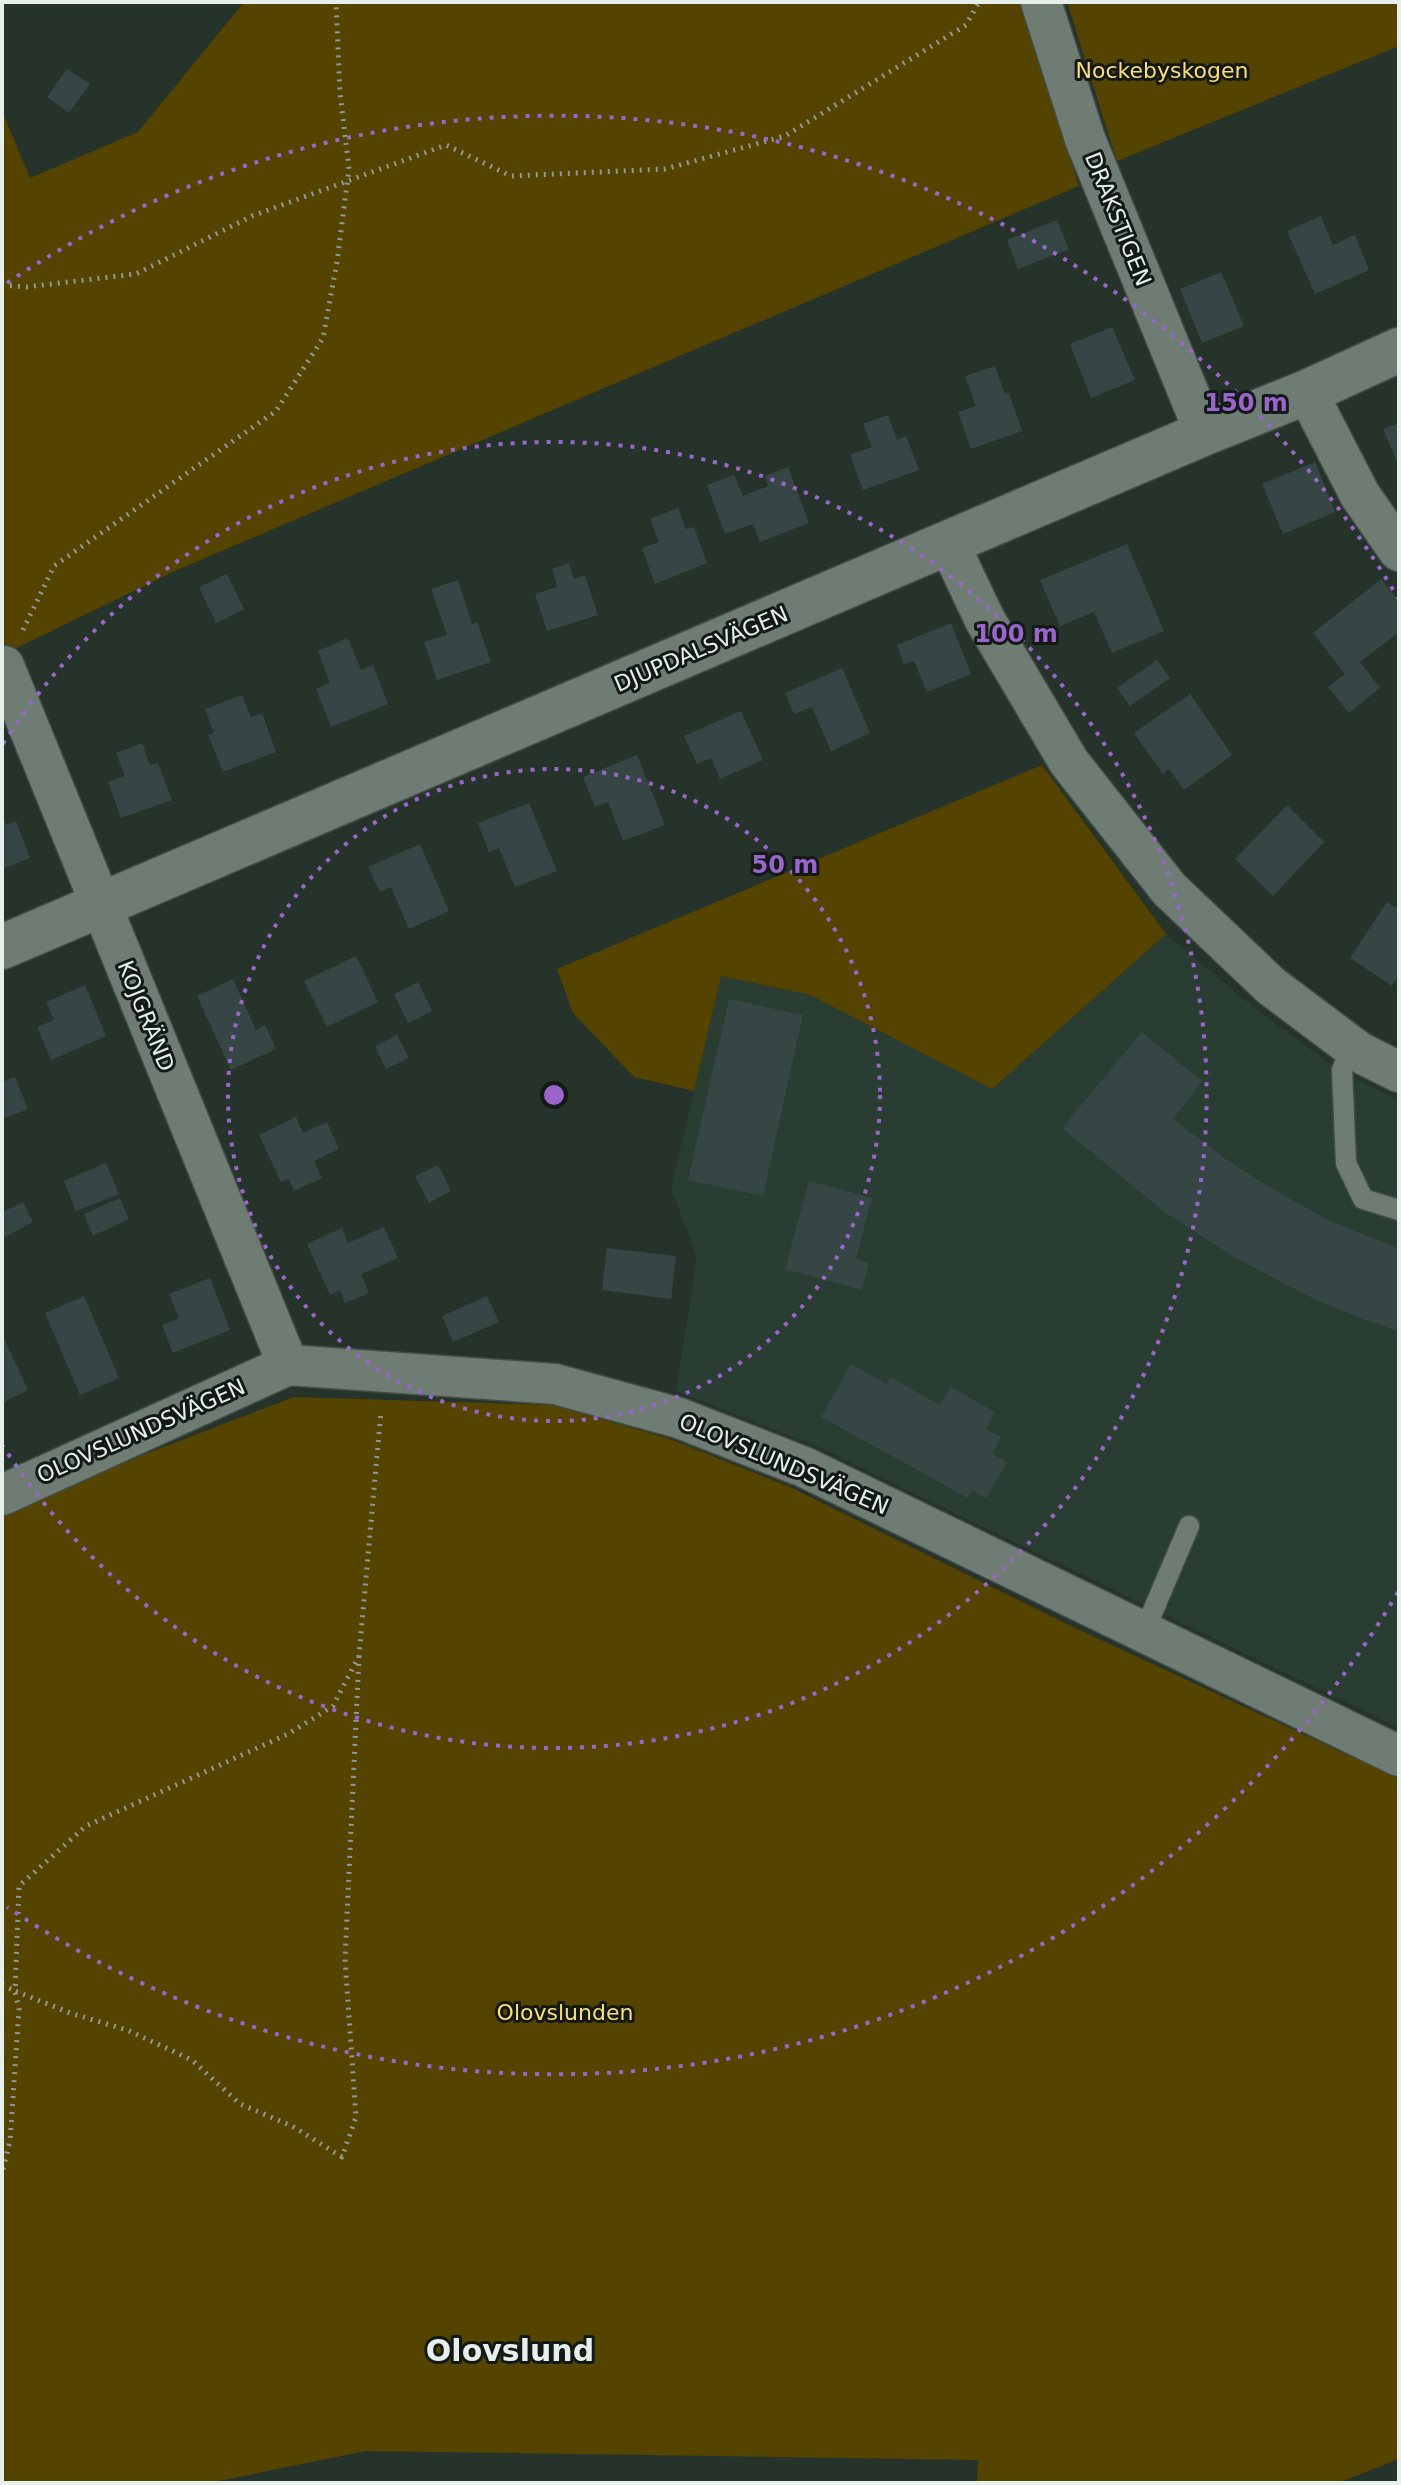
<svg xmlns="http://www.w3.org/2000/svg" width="1401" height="2485" font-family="'DejaVu Sans',sans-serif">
<rect width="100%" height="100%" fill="#26332b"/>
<path fill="#2a3d32" d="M1166 934 1262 1014 1343 1073 1399 1100V1728L816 1446 676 1391 697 1256 671 1189 721 976 810 995 992 1088Z"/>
<g fill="#554300">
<path d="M244 2H1020L1079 186 177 570 2 655V111L30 178 138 132Z"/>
<path d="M1067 2H1399V46L1117 161Z"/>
<path d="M1042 765 1166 934 992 1089 810 995 721 976 694 1091 634 1077 573 1013 557 969Z"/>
<path d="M294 1397 552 1405 670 1439 792 1488 1071 1626 1341 1752 1399 1776V2459L1338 2483H977L978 2460 366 2451 209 2483H2V1509Z"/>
</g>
<g fill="#364645">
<path d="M67 69 90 84 69 113 47 97Z"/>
<path d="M1321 216 1333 245 1355 235 1369 270 1315 294 1287 231Z"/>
<path d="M1057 220 1069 249 1018 269 1007 240Z"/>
<path d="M1221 272 1244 326 1202 343 1180 289Z"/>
<path d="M1112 327 1135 380 1091 398 1070 344Z"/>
<path d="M995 366 1005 394 1009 393 1022 431 971 449 958 412 976 406 965 376Z"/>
<path d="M888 415 897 440 906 436 919 470 863 490 850 455 872 447 863 424Z"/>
<path d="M1399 423V467L1383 429Z"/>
<path d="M1315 462 1335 512 1283 534 1262 484Z"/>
<path d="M788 467 809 523 760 542 753 524 725 534 707 485 734 475 743 496 768 486 765 476Z"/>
<path d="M678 508 686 529 694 527 707 563 655 584 642 548 659 542 650 519Z"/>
<path d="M1127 544 1164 631 1112 653 1094 612 1060 626 1040 580Z"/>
<path d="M569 563 574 579 585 575 598 615 547 631 535 594 557 587 552 569Z"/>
<path d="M227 574 244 609 216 623 199 587Z"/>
<path d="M1381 579 1399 602V632L1360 662 1380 688 1349 713 1328 687 1345 674 1313 633Z"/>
<path d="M458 580 472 624 477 622 491 662 437 680 424 642 447 635 431 589Z"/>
<path d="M951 623 971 674 927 692 914 661 904 664 897 645Z"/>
<path d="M348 638 361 670 373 665 388 704 331 727 316 689 330 683 318 651Z"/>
<path d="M1157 660 1170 678 1130 706 1117 688Z"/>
<path d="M842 668 870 733 831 751 812 707 794 714 785 693Z"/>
<path d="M1190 694 1232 755 1184 790 1169 769 1163 774 1134 733Z"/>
<path d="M242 695 251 717 262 713 276 752 223 772 208 735 214 733 205 709Z"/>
<path d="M741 711 763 760 720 779 711 758 697 764 684 736Z"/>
<path d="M142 743 150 765 158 763 172 800 121 818 108 782 125 776 116 753Z"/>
<path d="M637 755 665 825 623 841 608 802 595 807 583 777Z"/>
<path d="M529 803 557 871 515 887 499 848 489 852 478 823Z"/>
<path d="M1287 805 1324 842 1273 896 1235 859Z"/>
<path d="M2 814 6 825 16 821 30 858 2 869Z"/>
<path d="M420 844 449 911 409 929 391 887 380 892 368 867Z"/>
<path d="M1387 902 1399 910V975L1392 986 1350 958Z"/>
<path d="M356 956 378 1002 327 1027 304 981Z"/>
<path d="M233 979 256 1030 265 1025 276 1049 231 1070 197 996Z"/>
<path d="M418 982 432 1011 408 1023 394 994Z"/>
<path d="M85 985 106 1036 51 1060 37 1027 54 1020 46 1002Z"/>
<path d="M729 999 803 1015 763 1196 688 1180Z"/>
<path d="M1142 1032 1202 1081 1173 1119 1227 1160 1268 1186 1326 1219 1399 1249V1331L1362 1319 1308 1296 1236 1258 1167 1214 1062 1128Z"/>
<path d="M397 1035 409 1058 386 1069 375 1046Z"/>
<path d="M15 1077 28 1109 2 1119V1082Z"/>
<path d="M296 1117 303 1133 327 1122 339 1149 314 1161 322 1178 294 1191 289 1179 281 1182 259 1135Z"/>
<path d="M106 1163 119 1194 76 1211 64 1181Z"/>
<path d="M438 1165 451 1191 429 1203 415 1176Z"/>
<path d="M809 1181 872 1198 856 1259 869 1263 862 1290 785 1269Z"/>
<path d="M120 1198 129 1219 93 1236 84 1214Z"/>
<path d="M23 1202 33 1222 5 1237 2 1231V1212Z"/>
<path d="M384 1227 398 1258 361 1274 369 1293 345 1303 340 1290 330 1295 307 1244 342 1228 348 1243Z"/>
<path d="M607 1248 676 1256 671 1299 602 1290Z"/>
<path d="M210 1278 230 1330 173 1353 162 1325 179 1318 169 1294Z"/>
<path d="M84 1296 119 1378 80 1395 45 1313Z"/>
<path d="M487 1296 499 1322 453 1342 442 1316Z"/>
<path d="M2 1334 28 1390 4 1402 2 1398Z"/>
<path d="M851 1364 886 1384 890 1377 940 1405 951 1387 995 1412 986 1429 1001 1437 992 1454 1007 1462 986 1498 972 1490 968 1498 821 1417Z"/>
</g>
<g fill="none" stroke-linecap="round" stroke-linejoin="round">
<defs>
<g id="service">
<path d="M1352 1047 1342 1070 1346 1163 1363 1199 1399 1210"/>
<path d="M1144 1632 1189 1526"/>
</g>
<g id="minor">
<path d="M1041 2 1085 139 1205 433"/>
<path d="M1307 392 1360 495 1399 551"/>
<path d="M949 544 985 620 1069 762 1169 889 1271 986 1359 1052 1399 1072"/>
<path d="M4 666 288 1365"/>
<path d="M2 1495 288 1365 555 1384 679 1418 804 1467 1399 1756"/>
</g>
<path id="tertiary" d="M2 947 1205 433 1307 392 1399 350"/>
</defs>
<use href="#service" stroke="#434d47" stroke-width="23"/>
<use href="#minor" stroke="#434d47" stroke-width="43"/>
<use href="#tertiary" stroke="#434d47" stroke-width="47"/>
<g stroke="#909a94" stroke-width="5" stroke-dasharray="2 6" stroke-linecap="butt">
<path d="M2 285 26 287 136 274 252 216 446 145 511 176 665 169 785 136 966 25 979 2"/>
<path d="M23 630 54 566 276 411 323 338 337 262 349 169 340 93 336 2"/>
<path d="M359 1656 345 1959 356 2117 342 2157 292 2126 240 2104 192 2060 127 2030 70 2013 15 1991 19 1886 86 1826 288 1734 333 1706 359 1656 381 1411"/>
<path d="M2 1985 15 1991 19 2009 10 2141 2 2173"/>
</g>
<use href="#service" stroke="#6e7c73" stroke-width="20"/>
<use href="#minor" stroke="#6e7c73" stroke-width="40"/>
<use href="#tertiary" stroke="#6e7c73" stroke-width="44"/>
</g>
<g fill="none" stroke="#9b66cc" stroke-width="4" stroke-dasharray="4 8">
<circle cx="554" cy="1095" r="326"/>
<path d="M3 744A653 653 0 1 1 3 1446"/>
<path d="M1398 1592A979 979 0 0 1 7 1907M7 283A979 979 0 0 1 1398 598"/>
</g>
<g text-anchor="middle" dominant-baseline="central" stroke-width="6" stroke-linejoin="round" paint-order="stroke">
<g font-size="22" fill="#fadd7f" stroke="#131916">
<text x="1162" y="70">Nockebyskogen</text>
<text x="565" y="2012">Olovslunden</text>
</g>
<g font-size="22" fill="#e7efea" stroke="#131916">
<text transform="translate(1118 219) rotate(68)">DRAKSTIGEN</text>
<text transform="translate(701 649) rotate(-23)">DJUPDALSVÄGEN</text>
<text transform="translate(146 1016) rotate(68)">KOJGRÄND</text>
<text transform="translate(141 1431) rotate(-24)">OLOVSLUNDSVÄGEN</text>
<text transform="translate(784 1464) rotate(23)">OLOVSLUNDSVÄGEN</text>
</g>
<g font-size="30" font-weight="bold" fill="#e7efea" stroke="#131916">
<text x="510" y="2350">Olovslund</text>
</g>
</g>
<circle cx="554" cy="1095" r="12" fill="#9b66cc" stroke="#131916" stroke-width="4"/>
<g font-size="24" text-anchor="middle" font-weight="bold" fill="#9b66cc" stroke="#131916" stroke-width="6" stroke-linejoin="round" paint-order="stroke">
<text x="1246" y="411">150 m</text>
<text x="1016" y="642">100 m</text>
<text x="785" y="873">50 m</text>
</g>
<rect width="1401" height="2485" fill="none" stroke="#e7efea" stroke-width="8"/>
</svg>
